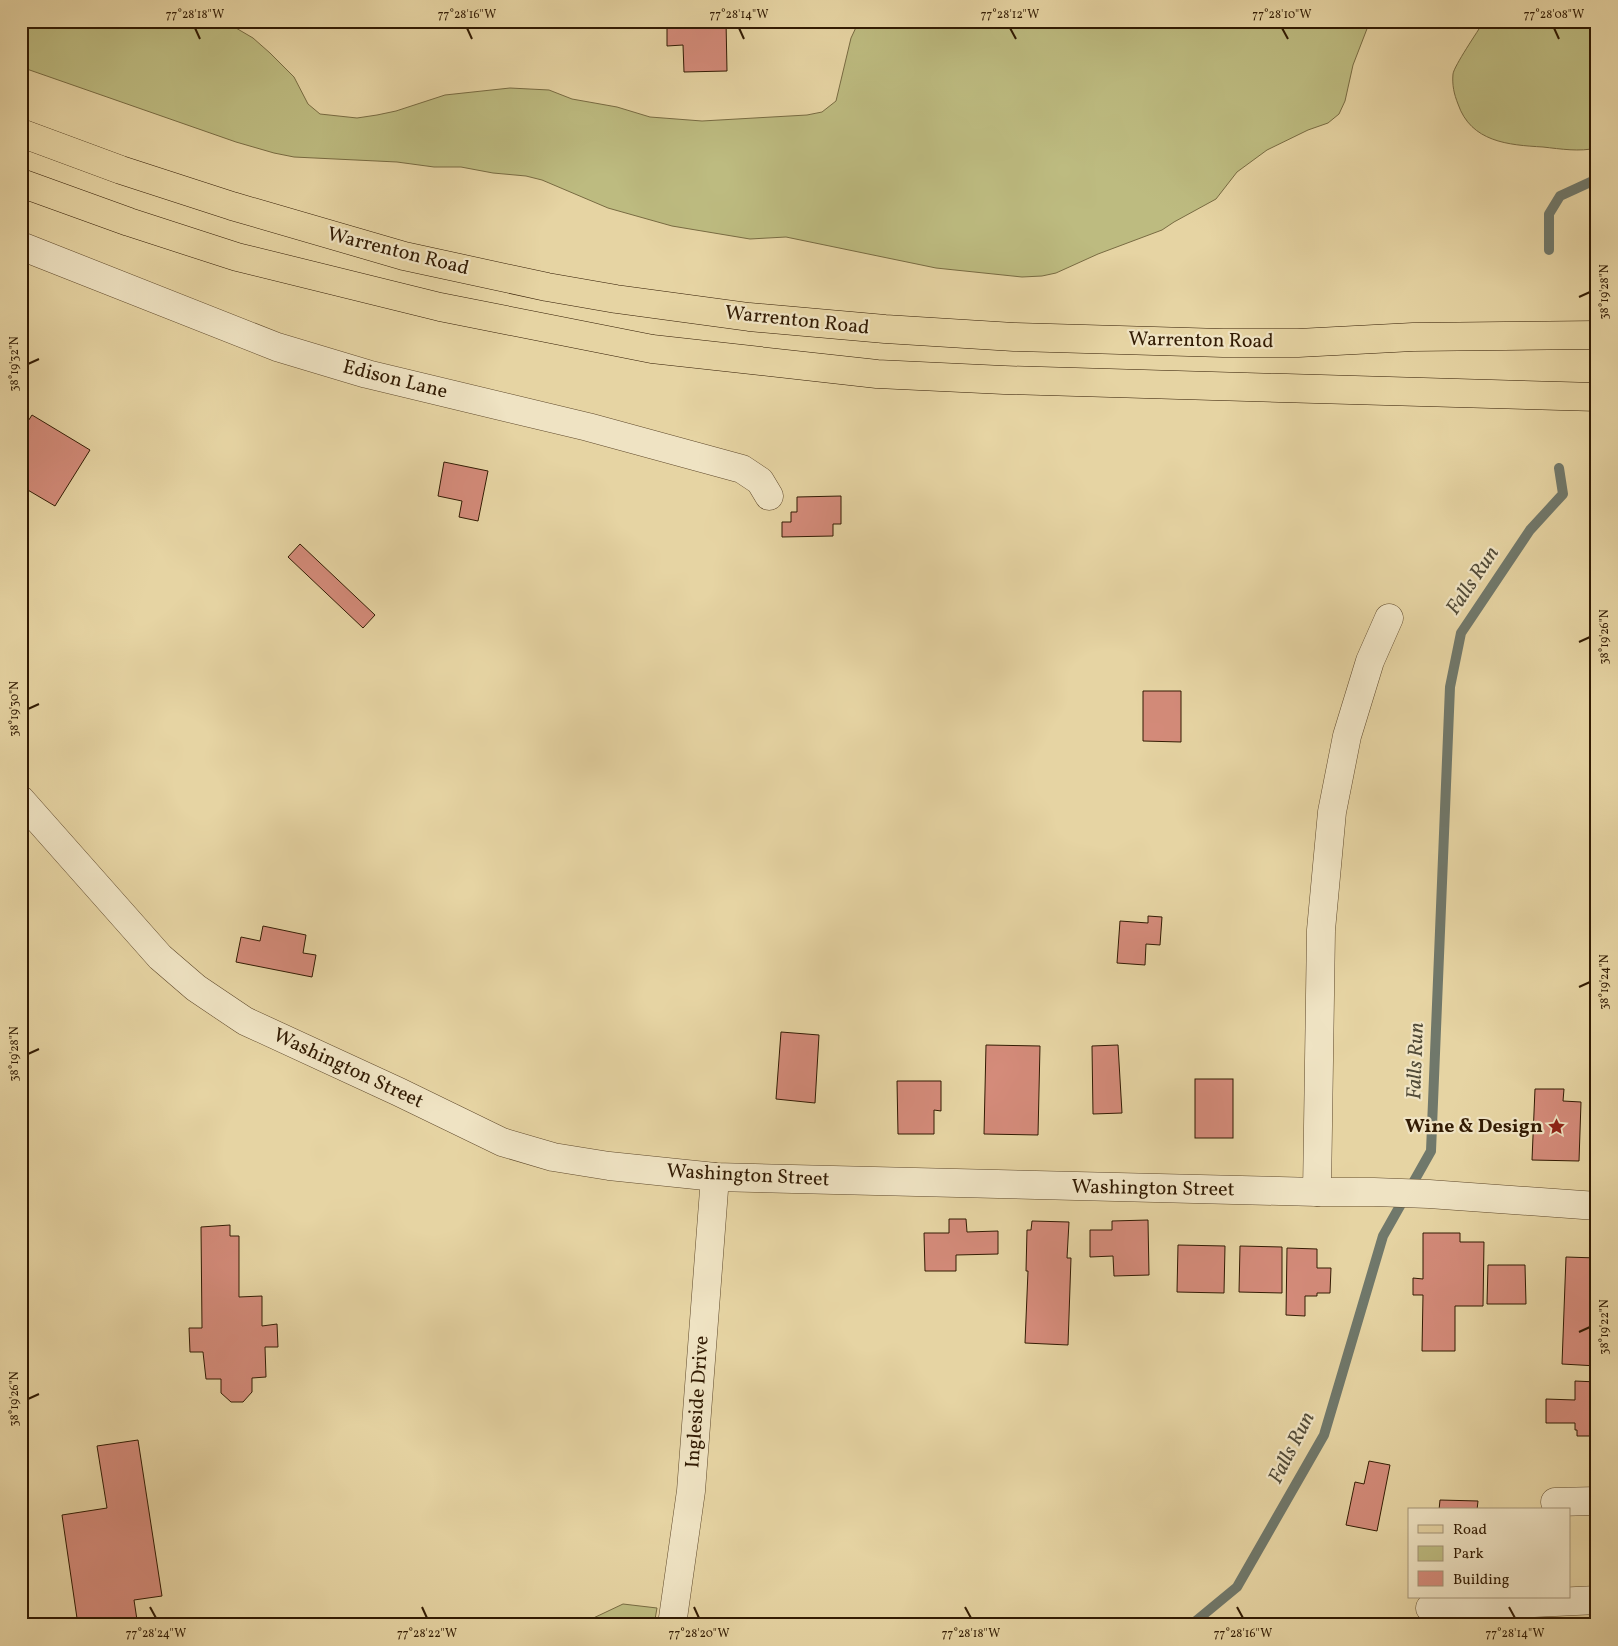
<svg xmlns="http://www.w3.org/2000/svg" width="1618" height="1646" font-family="Vollkorn,serif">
<rect width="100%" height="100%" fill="#e6d4a3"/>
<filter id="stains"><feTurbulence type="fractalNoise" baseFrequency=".004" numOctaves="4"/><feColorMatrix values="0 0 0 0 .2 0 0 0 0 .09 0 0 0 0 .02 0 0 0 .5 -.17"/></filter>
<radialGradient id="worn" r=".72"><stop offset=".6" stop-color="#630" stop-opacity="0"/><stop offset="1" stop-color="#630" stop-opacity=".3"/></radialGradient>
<g fill="#bdbb80" stroke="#786b42">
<path d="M21 21H224L253 38 270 53 294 77 308 104 320 114 357 118 377 115 396 111 445 95 510 88 549 90 572 99 617 107 650 117 702 121 807 115 822 112 836 101 851 38 859 21H1370L1353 65 1345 101 1339 114 1328 123 1308 130 1267 150 1237 172 1216 199 1174 222 1162 230 1098 254 1056 273 1042 276 1022 277 936 268 786 237 750 239 672 226 608 208 542 180 526 176 493 173 461 167H434L397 162 294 157 274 153 236 142 21 67Z"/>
<path d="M1484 21H1597V148C1579 152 1561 149 1543 147 1508 145 1471 142 1458 104 1454 94 1452 85 1453 74 1454 66 1478 31 1484 21Z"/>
<path d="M623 1604 657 1608 654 1625H585L587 1621Z"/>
</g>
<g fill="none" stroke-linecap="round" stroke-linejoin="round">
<g stroke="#70786b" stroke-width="10">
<path d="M1549 250V214L1560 196 1597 179"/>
<path d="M1191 1625 1237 1587 1324 1435 1383 1236 1431 1151 1450 687 1461 633 1530 530 1563 494 1559 468"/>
</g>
</g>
<g fill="#d48b7a" stroke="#321b03">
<path d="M683 21H726L727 71 684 72 683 45 667 46V22Z"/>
<path d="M32 415 90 450 55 506 21 486V432Z"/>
<path d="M444 462 488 471 478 521 459 517 462 501 438 496Z"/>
<path d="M841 496V524H833V536L782 537V522H791V512H797V497Z"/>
<path d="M300 544 375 615 363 628 288 557Z"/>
<path d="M1143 691H1181V742L1143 741Z"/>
<path d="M1148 916 1162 917 1160 945 1146 944 1145 965 1117 963 1120 921 1148 923Z"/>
<path d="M263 926 306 935 303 953 316 955 312 977 236 962 241 937 260 941Z"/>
<path d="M781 1032 819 1035 815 1103 776 1099Z"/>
<path d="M986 1045 1040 1046 1038 1135 984 1134Z"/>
<path d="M1118 1045 1122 1113 1093 1114 1092 1046Z"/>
<rect x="1195" y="1079" width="38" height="59"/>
<path d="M897 1081H941V1111L934 1110V1134H898Z"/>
<path d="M1535 1089H1564L1563 1101 1581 1102 1579 1161 1532 1160Z"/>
<path d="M949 1219H966L967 1232 998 1231V1254L956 1255V1271H925L924 1233H949Z"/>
<path d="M1148 1220 1149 1275 1114 1276 1113 1256 1090 1257V1230H1112V1221Z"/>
<path d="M1032 1221 1069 1222 1067 1258H1071L1068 1345 1025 1343 1028 1271H1026L1027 1230H1031Z"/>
<path d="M230 1225V1236H239V1297L262 1296V1326L277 1324 278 1347H265L266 1377 252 1378V1392L243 1402H231L221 1393V1379H206L203 1352H190L189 1328H202L201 1227Z"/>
<path d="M1423 1233H1460V1242H1484L1483 1306H1455V1351H1422L1423 1295H1413V1278L1423 1279Z"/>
<path d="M1178 1245 1225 1246 1224 1293 1177 1292Z"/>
<path d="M1240 1246 1282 1247V1293L1239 1292Z"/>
<path d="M1287 1248 1317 1249V1268H1331L1330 1293H1317V1296H1305V1316L1286 1315Z"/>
<path d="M1566 1257 1597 1258V1366L1562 1364Z"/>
<path d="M1488 1265H1525L1526 1304H1487Z"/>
<path d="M1575 1381 1597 1382V1436H1577V1430H1575V1423H1546V1399L1575 1400Z"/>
<path d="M138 1440 162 1596 134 1600 137 1620 146 1619 147 1625H78L62 1515 107 1508 97 1446Z"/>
<path d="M1369 1461 1390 1465 1377 1531 1346 1525 1355 1482 1364 1484Z"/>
<path d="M1440 1500 1478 1501 1477 1510H1439Z"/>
</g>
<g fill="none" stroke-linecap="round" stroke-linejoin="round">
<defs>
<g id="minor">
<path d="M21 246 277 347 367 374 588 427 742 469 760 481 769 496"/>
<path d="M21 800 160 957 196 988 245 1021 399 1092 502 1142 553 1157 609 1166 715 1177 1317 1192H1374L1429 1194 1597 1206"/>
<path d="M1317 1192 1321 930 1332 812 1347 736 1370 661 1389 618"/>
<path d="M1555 1502 1597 1501"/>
<path d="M1430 1608 1597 1600"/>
<path d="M672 1625 691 1491 715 1177"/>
</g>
<g id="major">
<path d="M21 133 121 170 232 206 404 256 547 287 616 299 749 317 885 329 1014 337 1223 343H1298L1413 337 1597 335"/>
<path d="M21 183 129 222 237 257 440 307 652 349 877 374 1004 380 1597 397"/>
</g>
</defs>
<use href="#minor" stroke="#5f492b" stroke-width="29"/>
<use href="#major" stroke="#321b03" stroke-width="29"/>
<use href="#minor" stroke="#efe3c3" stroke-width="28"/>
<use href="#major" stroke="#e6d4a3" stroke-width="28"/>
</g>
<path fill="none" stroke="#321b03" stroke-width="2" d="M195 28 200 39M467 28 472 39M739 28 744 39M1010 28 1016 39M1282 28 1288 39M1554 28 1559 39M1579 297 1590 292M28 364 39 359M1579 642 1590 637M28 709 39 704M1579 987 1590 982M28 1054 39 1049M1579 1332 1590 1327M28 1399 39 1394M150 1607 156 1618M422 1607 427 1618M694 1607 699 1618M965 1607 971 1618M1237 1607 1243 1618M1509 1607 1515 1618"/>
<defs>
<symbol id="sight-bare" viewBox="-9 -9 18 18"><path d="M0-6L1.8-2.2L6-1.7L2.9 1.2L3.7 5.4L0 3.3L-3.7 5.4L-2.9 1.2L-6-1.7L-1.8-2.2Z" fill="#8f2418" stroke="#efe3c3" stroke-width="2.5" paint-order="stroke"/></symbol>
</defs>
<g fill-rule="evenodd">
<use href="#sight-bare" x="1544" y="1114" width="25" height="25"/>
</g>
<g text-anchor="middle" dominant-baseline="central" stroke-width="4.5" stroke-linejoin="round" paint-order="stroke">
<g font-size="20" fill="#321b03" stroke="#efe3c3">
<text transform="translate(398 252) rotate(14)">Warrenton Road</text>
<text transform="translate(797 321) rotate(6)">Warrenton Road</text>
<text transform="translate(1201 341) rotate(1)">Warrenton Road</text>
<text transform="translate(395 380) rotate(14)">Edison Lane</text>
<text transform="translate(348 1069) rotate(25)">Washington Street</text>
<text transform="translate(748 1176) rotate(3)">Washington Street</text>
<text transform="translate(1153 1189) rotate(1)">Washington Street</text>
<text transform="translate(698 1402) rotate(-86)">Ingleside Drive</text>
</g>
<g font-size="20" font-weight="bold" fill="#321b03" stroke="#efe3c3" text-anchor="end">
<text x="1543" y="1127">Wine &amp; Design</text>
</g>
<g font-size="21" font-style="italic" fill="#514a37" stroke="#efe3c3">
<text transform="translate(1473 581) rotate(-56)">Falls Run</text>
<text transform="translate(1416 1061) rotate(-88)">Falls Run</text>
<text transform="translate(1292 1448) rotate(-63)">Falls Run</text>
</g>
</g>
<rect width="1618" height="1646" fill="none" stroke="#e6d4a3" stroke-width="55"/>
<rect x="1408" y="1508" width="162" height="90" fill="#efe3c3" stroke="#a39376"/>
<rect x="1418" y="1525" width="25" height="8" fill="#e6d4a3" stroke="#a39376"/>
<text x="1453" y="1534" font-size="15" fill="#321b03">Road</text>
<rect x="1418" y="1546" width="25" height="15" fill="#bdbb80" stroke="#a39376"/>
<text x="1453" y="1558" font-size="15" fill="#321b03">Park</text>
<rect x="1418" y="1571" width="25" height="15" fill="#d48b7a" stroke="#a39376"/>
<text x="1453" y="1584" font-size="15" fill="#321b03">Building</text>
<rect x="28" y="28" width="1562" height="1590" fill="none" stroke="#321b03" stroke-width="2"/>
<g font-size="12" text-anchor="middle" fill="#321b03">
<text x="195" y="18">77°28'18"W</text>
<text x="467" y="18">77°28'16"W</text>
<text x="739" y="18">77°28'14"W</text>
<text x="1010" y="18">77°28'12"W</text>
<text x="1282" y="18">77°28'10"W</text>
<text x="1554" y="18">77°28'08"W</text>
<text transform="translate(1604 292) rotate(-90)" y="4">38°19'28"N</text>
<text transform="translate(14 364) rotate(-90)" y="4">38°19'32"N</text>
<text transform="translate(1604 637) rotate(-90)" y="4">38°19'26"N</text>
<text transform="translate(14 709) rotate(-90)" y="4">38°19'30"N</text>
<text transform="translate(1604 982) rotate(-90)" y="4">38°19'24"N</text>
<text transform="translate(14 1054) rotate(-90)" y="4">38°19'28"N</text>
<text transform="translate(1604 1327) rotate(-90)" y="4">38°19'22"N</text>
<text transform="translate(14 1399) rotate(-90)" y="4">38°19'26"N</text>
<text x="156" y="1637">77°28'24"W</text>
<text x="427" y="1637">77°28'22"W</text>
<text x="699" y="1637">77°28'20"W</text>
<text x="971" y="1637">77°28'18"W</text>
<text x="1243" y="1637">77°28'16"W</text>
<text x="1515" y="1637">77°28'14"W</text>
</g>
<rect width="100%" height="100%" filter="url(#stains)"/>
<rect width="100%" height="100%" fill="url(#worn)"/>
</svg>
